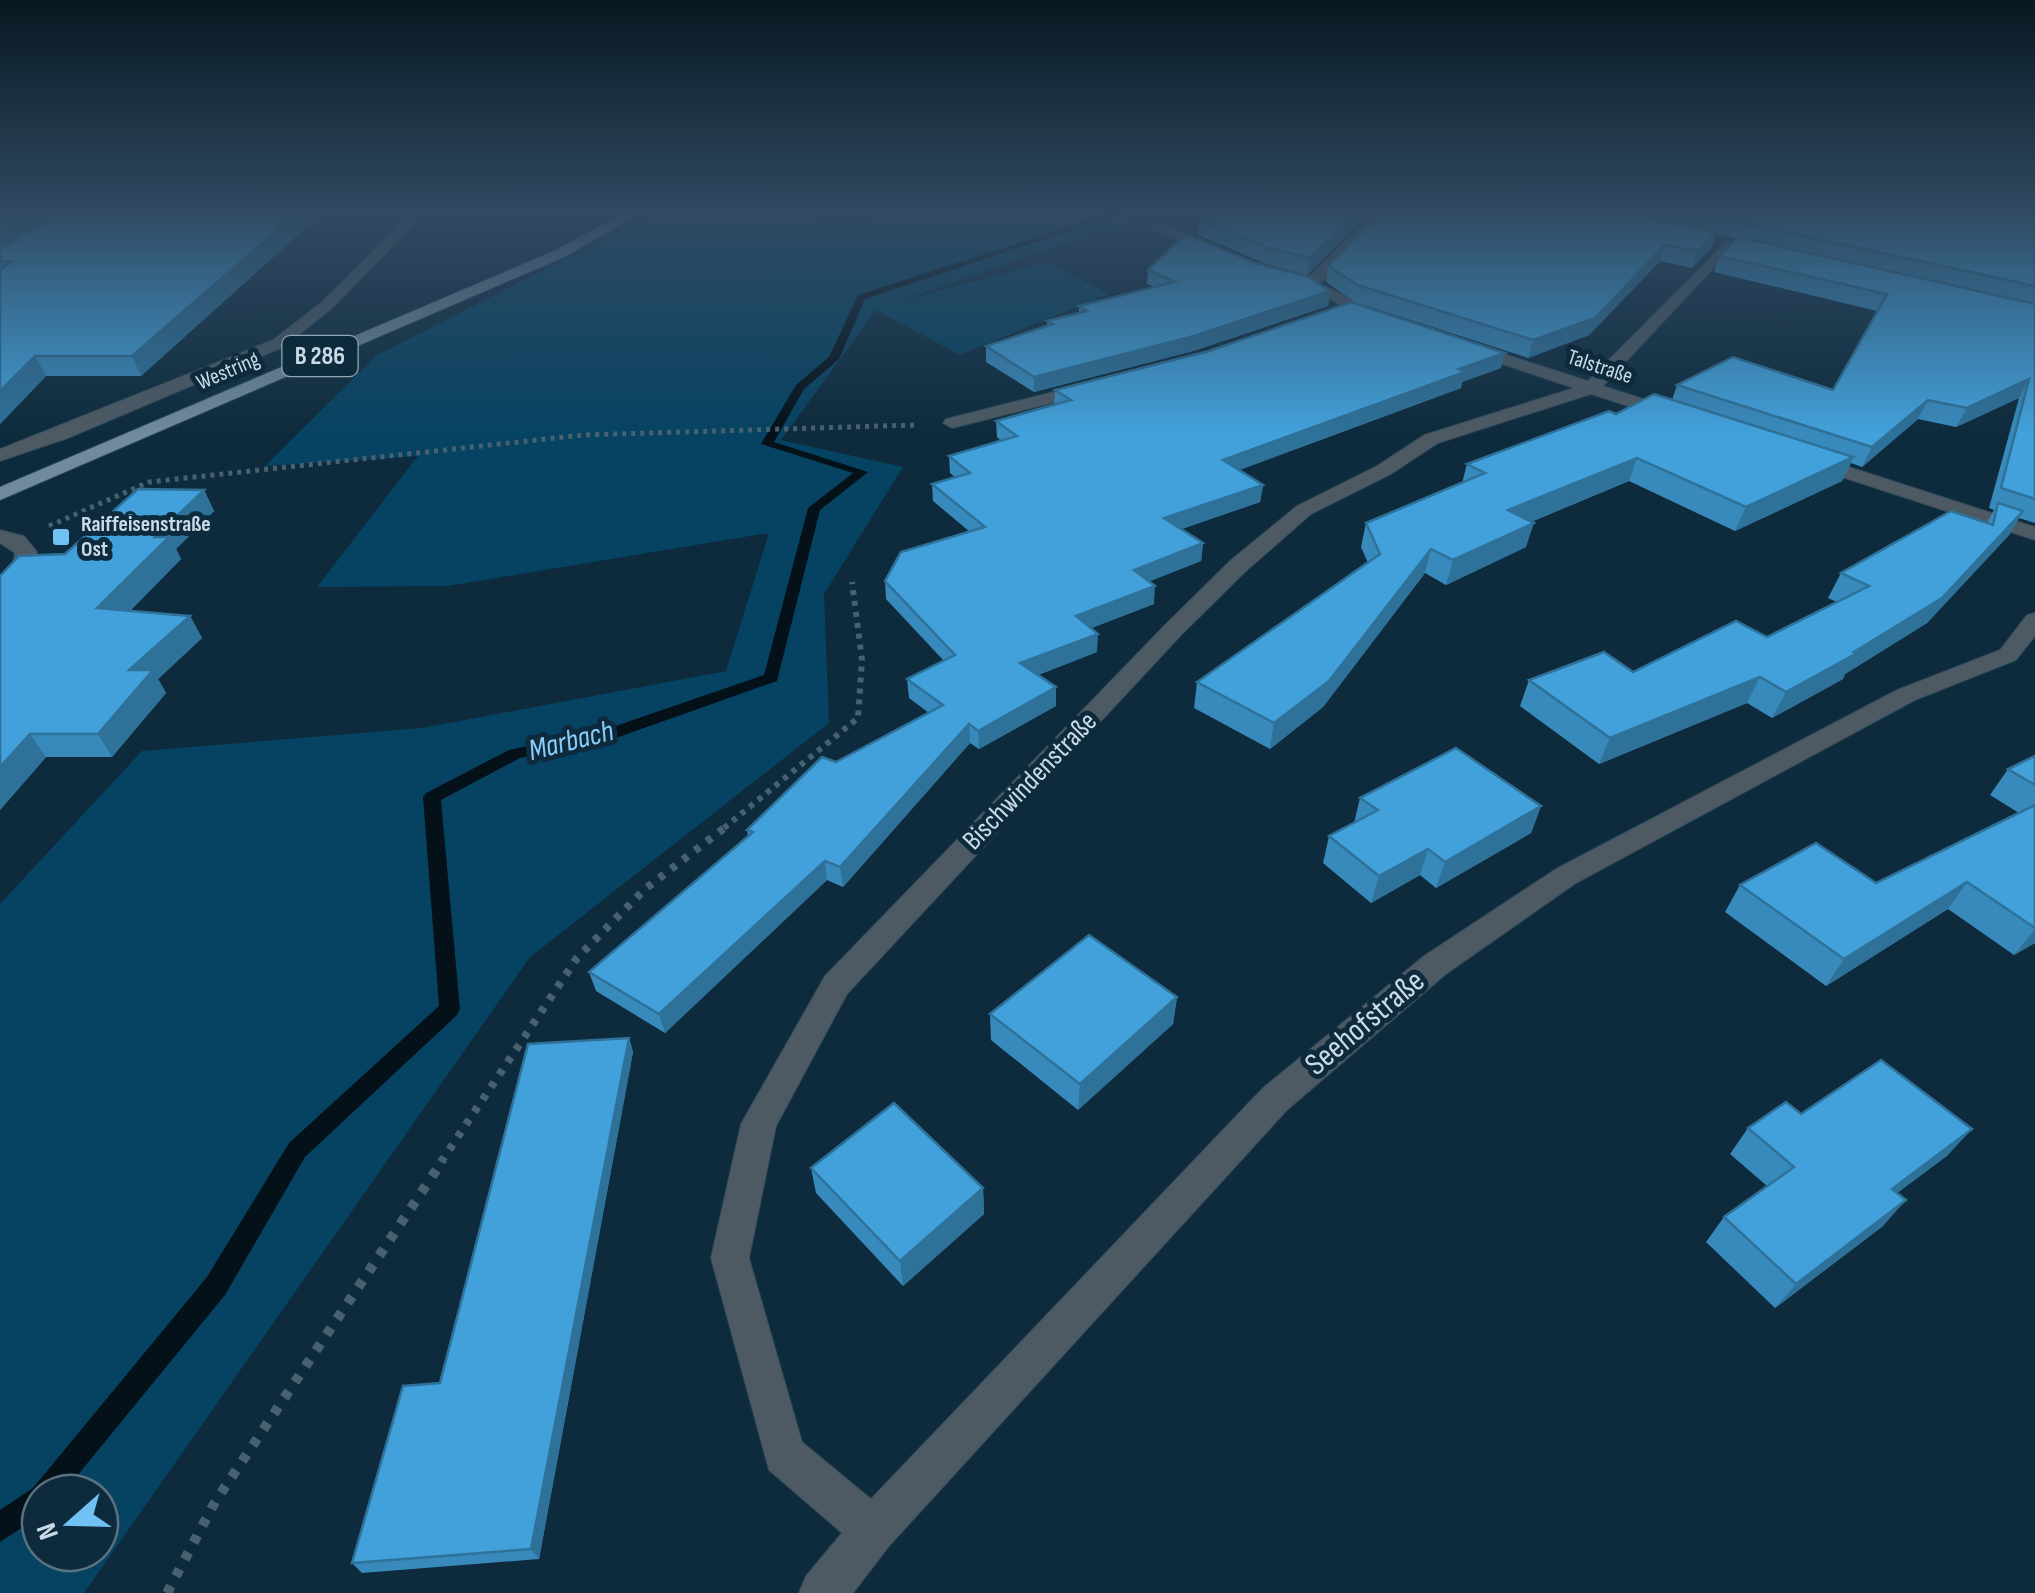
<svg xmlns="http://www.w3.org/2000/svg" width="2035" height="1593" font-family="'Sofia Sans Condensed',sans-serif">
<rect width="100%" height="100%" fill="#0e2b3d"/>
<path fill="#064362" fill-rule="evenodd" d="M659 212H822L817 224 844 227 887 212H1158L900 301 1047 262 1109 294 960 355 876 310 781 440 903 467 824 594 829 723 530 957 84 1593H0V904L142 751 422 728 726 671 769 533 447 586 317 587 418 456 265 466 377 355ZM40 1493H100V1553H40Z"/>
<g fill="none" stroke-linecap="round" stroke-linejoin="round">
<path fill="#051119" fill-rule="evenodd" d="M1115 212H1127L865 299 839 359 804 389 774 442 868 472 820 510 777 681 613 739 520 758 441 800 460 1009 457 1015 305 1157 225 1295 63 1493H40V1516L0 1542V1510L33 1488 207 1277 289 1143 439 1006 423 797 426 793 509 750 604 730 764 675 808 508 853 473 761 444 796 385 829 357 858 295Z"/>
<defs>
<g id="minor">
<path d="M412 212H426L332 308 285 346 68 438 0 461V449L273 340 322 302Z"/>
<path d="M1374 212H1388L1320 284 1383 314 1385 317 1377 322 1291 281 1298 277 1307 279Z"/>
<path d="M1153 223H1163L1223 251 1211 254 1153 229Z"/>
<path d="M1728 240 1735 244 1733 247 1603 386 1677 410V418H1665L1591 394 1438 443 1391 474 1311 514 1247 570 1182 634 847 994 776 1126 749 1258 802 1442 871 1499 1263 1088 1424 956 1556 869 1897 690 2000 650 2027 615 2035 613V636L2016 660 1915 700 1576 883 1446 974 1287 1110 889 1546 853 1593H799L806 1576 842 1533 769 1470 711 1258 741 1124 825 976 1166 624 1231 560 1297 506 1377 466 1424 435 1574 388 1464 351V345H1476L1588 381Z"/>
<path d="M1089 383 1098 388 1095 392 952 428 943 423 946 419Z"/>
<path d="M1812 455 2035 527V540L1805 465V457Z"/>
<path d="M0 530 24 536 37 552C34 573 21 594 0 601V581L12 568 15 553 0 543Z"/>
</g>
<path id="primary" d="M626 212H643L564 257 0 500V487L554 251Z"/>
</defs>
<use href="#minor" stroke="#2c4758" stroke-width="2"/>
<use href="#primary" stroke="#2c4758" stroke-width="2"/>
<path stroke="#486171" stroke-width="5" stroke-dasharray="4 5" stroke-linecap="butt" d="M49 526 149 482 583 435 915 425"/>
<path stroke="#486171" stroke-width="6" stroke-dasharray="5 6" stroke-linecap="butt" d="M724 828 858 718 862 660 852 582"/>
<path stroke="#486171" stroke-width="8" stroke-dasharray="6 9" stroke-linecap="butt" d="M441 1162 577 958 645 889 727 826"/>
<path stroke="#486171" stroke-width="10" stroke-dasharray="8 11" stroke-linecap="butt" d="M167 1593 215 1502 443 1160"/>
<use href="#minor" fill="#4d5a63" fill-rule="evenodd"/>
<use href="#primary" fill="#708b9d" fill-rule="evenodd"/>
</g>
<g fill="#398abc">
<path d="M0 212H52L26 233 320 215 141 376H46L0 424Z"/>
<path d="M1208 212H1369L1307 275 1266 264 1198 235 1200 219Z"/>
<path d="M1381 212H2035V523L2019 518 2009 535 1927 623 1845 674 1843 679 1772 718 1747 703 1599 764 1520 706 1529 680 1633 672 1767 637 1837 602 1828 598 1841 573 1987 523 1994 510 1989 508 2019 398 1956 427 1918 419 1862 467 1851 463 1842 481 1735 531 1629 481 1531 522 1526 547 1446 585 1425 573 1323 707 1270 749 1194 708 1197 682 1368 563 1361 547 1366 523 1462 483 1467 464 1616 414 1672 400 1677 385 1833 390 1877 311 1714 272 1720 256 1737 238 1716 234 1711 248 1692 268 1660 261 1589 335 1528 358 1355 302 1326 282 1328 266Z"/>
<path d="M1255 263 1330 291 1328 306 1193 351 1034 392 986 362V346L1047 326V321L1079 313V306L1155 287 1147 284 1148 270Z"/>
<path d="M1501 368 1462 382 1461 388 1239 470 1263 485 1260 502 1181 529 1203 543 1201 561 1149 581 1154 604 1091 628 1097 652 1038 675 1056 706 979 749 970 743 843 887 827 880 665 1033 596 991 589 972 748 836 747 830 836 762 929 713 909 698 907 679 944 661 886 599 885 581 970 532 933 501 932 484 955 477 950 473 949 456 1001 441 997 437 996 421 1054 405 1055 390Z"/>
<path d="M204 490 214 511 176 549 181 559 130 611 190 616 202 638 158 679 166 693 112 757H46L0 810 65 554Z"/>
<path d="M2035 756V943L2014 955 1948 909 1826 986 1725 912 1740 885 1876 883 2019 813 1990 795 2008 769Z"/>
<path d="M1360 798 1541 806 1531 833 1436 888 1420 875 1371 903 1323 863 1329 836 1354 823Z"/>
<path d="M1177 997 1173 1024 1078 1110 991 1040 990 1014Z"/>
<path d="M629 1038 633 1052 539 1559 362 1573 352 1563 440 1383Z"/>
<path d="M1801 1114 1948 1155 1897 1193 1883 1226 1775 1308 1706 1242 1724 1217 1767 1186 1730 1154 1748 1128Z"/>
<path d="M811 1168 983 1188 984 1214 903 1286 816 1193Z"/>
</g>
<g fill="#2e7199">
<path d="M22 212H52L0 254V229Z"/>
<path d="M298 212H319L320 215 141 376 132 356Z"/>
<path d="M1356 212H1369L1307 275 1309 258Z"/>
<path d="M1716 232 1711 248 1692 268 1698 251Z"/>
<path d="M1665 245 1660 261 1589 335 1528 358 1533 340Z"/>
<path d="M1330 291 1328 306 1193 351 1034 392V377Z"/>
<path d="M1505 353 1501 368 1462 382 1461 388 1221 477 1223 460Z"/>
<path d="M35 356 46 376 0 424V391Z"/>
<path d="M2029 379 2019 398 1956 427 1967 408Z"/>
<path d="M1928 400 1918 419 1862 467 1872 447Z"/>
<path d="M1853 457 1842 481 1735 531 1746 507Z"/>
<path d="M1637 458 1629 481 1501 534 1508 510Z"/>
<path d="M1263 485 1260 502 1162 536 1164 518Z"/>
<path d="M204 490 214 511 176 549 181 559 110 630 97 608 155 537Z"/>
<path d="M2023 511 2009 535 1927 623 1845 674 1843 679 1772 718 1786 692 1854 652Z"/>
<path d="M1534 523 1526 547 1446 585 1453 560Z"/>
<path d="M1203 543 1201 561 1133 588 1134 570Z"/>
<path d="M1431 549 1425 573 1323 707 1270 749 1274 723Z"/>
<path d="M1155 586 1154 604 1076 634V616Z"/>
<path d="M190 616 202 638 158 679 166 693 112 757 98 734 129 670Z"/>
<path d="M1098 634 1097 652 1020 682V663Z"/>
<path d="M1760 677 1747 703 1599 764 1610 738Z"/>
<path d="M1056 687V706L979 749 978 731Z"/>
<path d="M969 724 970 743 843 887 840 867Z"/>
<path d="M30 734 46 757 0 810V767Z"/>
<path d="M1541 806 1531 833 1436 888 1445 862Z"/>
<path d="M1428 849 1420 875 1371 903 1379 876Z"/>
<path d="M825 861 827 880 665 1033 659 1014Z"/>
<path d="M1967 882 1948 909 1826 986 1844 959Z"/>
<path d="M2035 929V943L2014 955Z"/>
<path d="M1177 997 1173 1024 1078 1110 1080 1084Z"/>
<path d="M629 1038 633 1052 539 1559 531 1549Z"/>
<path d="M1972 1129 1948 1155 1869 1214 1892 1189Z"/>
<path d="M983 1188 984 1214 903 1286 900 1261Z"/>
<path d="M1906 1200 1883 1226 1775 1308 1796 1284Z"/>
</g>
<g fill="#42a1db" stroke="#2e7199" stroke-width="2.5">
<path d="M0 212H22L0 229Z"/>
<path d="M53 212H298L132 356H35L0 391V270L12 261 0 262V249L42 223Z"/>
<path d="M1208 212H1356L1309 258 1268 248 1200 219Z"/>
<path d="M1381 212H1631L1716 232 1698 251 1665 245 1595 318 1533 340 1358 285 1328 266Z"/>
<path d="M1693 212H2035V286Z"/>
<path d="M1186 234 1255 263 1307 276 1330 291 1194 336 1034 377 986 346 1053 324 1047 321 1087 311 1079 306 1175 282 1148 270Z"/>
<path d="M1738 237 2035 304V499L2001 488 2029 379 1967 408 1928 400 1872 447 1677 385 1733 357 1833 390 1887 294 1720 256Z"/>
<path d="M1351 302 1505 353 1459 369 1465 372 1223 460 1263 485 1164 518 1203 543 1134 570 1155 586 1076 616 1098 634 1020 663 1056 687 978 731 969 724 840 867 825 861 659 1014 589 972 753 832 747 830 822 757 836 762 943 705 907 679 955 655 885 581 901 552 985 527 932 484 970 473 949 456 1017 436 996 421 1071 400 1055 390 1209 351Z"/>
<path d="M1654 394 1853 457 1746 507 1637 458 1508 510 1534 523 1453 560 1431 549 1329 681 1274 723 1197 682 1380 554 1366 523 1485 473 1467 464 1609 411 1616 414Z"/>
<path d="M138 489 204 490 155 537H169L97 608 190 616 129 670H153L98 734H30L0 767V576L19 556 65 554Z"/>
<path d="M1998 503 2023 511 1942 598 1854 652 1857 653 1786 692 1760 677 1610 738 1529 680 1604 652 1633 672 1736 621 1767 637 1869 586 1841 573 1951 511 1993 525Z"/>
<path d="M1456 748 1541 806 1445 862 1428 849 1379 876 1329 836 1378 810 1360 798Z"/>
<path d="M2035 756V785L2008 769Z"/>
<path d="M2035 805V928L1967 882 1844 959 1740 885 1816 843 1876 883Z"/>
<path d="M1089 935 1177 997 1080 1084 990 1014Z"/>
<path d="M629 1038 531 1549 352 1563 403 1386 440 1383 528 1044Z"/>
<path d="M1881 1060 1972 1129 1892 1189 1906 1200 1796 1284 1724 1217 1794 1167 1748 1128 1786 1102 1801 1114Z"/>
<path d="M894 1103 983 1188 900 1261 811 1168Z"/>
</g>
<linearGradient id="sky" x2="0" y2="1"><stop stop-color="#081822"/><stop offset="0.49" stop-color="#304a62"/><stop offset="1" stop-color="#304a62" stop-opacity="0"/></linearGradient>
<rect width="2035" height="435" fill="url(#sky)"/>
<rect fill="#72c1f5" stroke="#0e2b3d" stroke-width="4" x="51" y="527" width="20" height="20" rx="5"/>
<g text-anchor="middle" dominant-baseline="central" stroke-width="10" stroke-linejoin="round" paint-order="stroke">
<g font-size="22" fill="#cadbe7" stroke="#0e2b3d">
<text transform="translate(1600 367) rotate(18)">Talstraße</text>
<text transform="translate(228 371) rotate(-23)">Westring</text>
</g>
<g font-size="22" font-weight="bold" fill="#cadbe7" stroke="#0e2b3d" text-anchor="start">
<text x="81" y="524">Raiffeisenstraße<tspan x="81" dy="25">Ost</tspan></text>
</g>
<rect fill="#0e2b3d" stroke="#92a6b4" stroke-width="2.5" x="282.5" y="336" width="75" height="40" rx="8"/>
<g font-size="25" font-weight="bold" fill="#cadbe7">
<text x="320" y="356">B 286</text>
</g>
<g font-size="28" fill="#cadbe7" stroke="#0e2b3d">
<text transform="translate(1030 781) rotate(-46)">Bischwindenstraße</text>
</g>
<g font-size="30" font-style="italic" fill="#8bcdf9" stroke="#0e2b3d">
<text transform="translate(571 741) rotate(-14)">Marbach</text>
</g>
<g font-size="32" fill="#cadbe7" stroke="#0e2b3d">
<text transform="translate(1365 1023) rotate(-40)">Seehofstraße</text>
</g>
</g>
<g transform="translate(70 1523) rotate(250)"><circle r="48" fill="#0e2b3d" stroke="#597181" stroke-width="2.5"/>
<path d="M0-8L18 38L0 25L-18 38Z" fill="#72c1f5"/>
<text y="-15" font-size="28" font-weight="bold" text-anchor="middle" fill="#cadbe7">N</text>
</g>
</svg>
